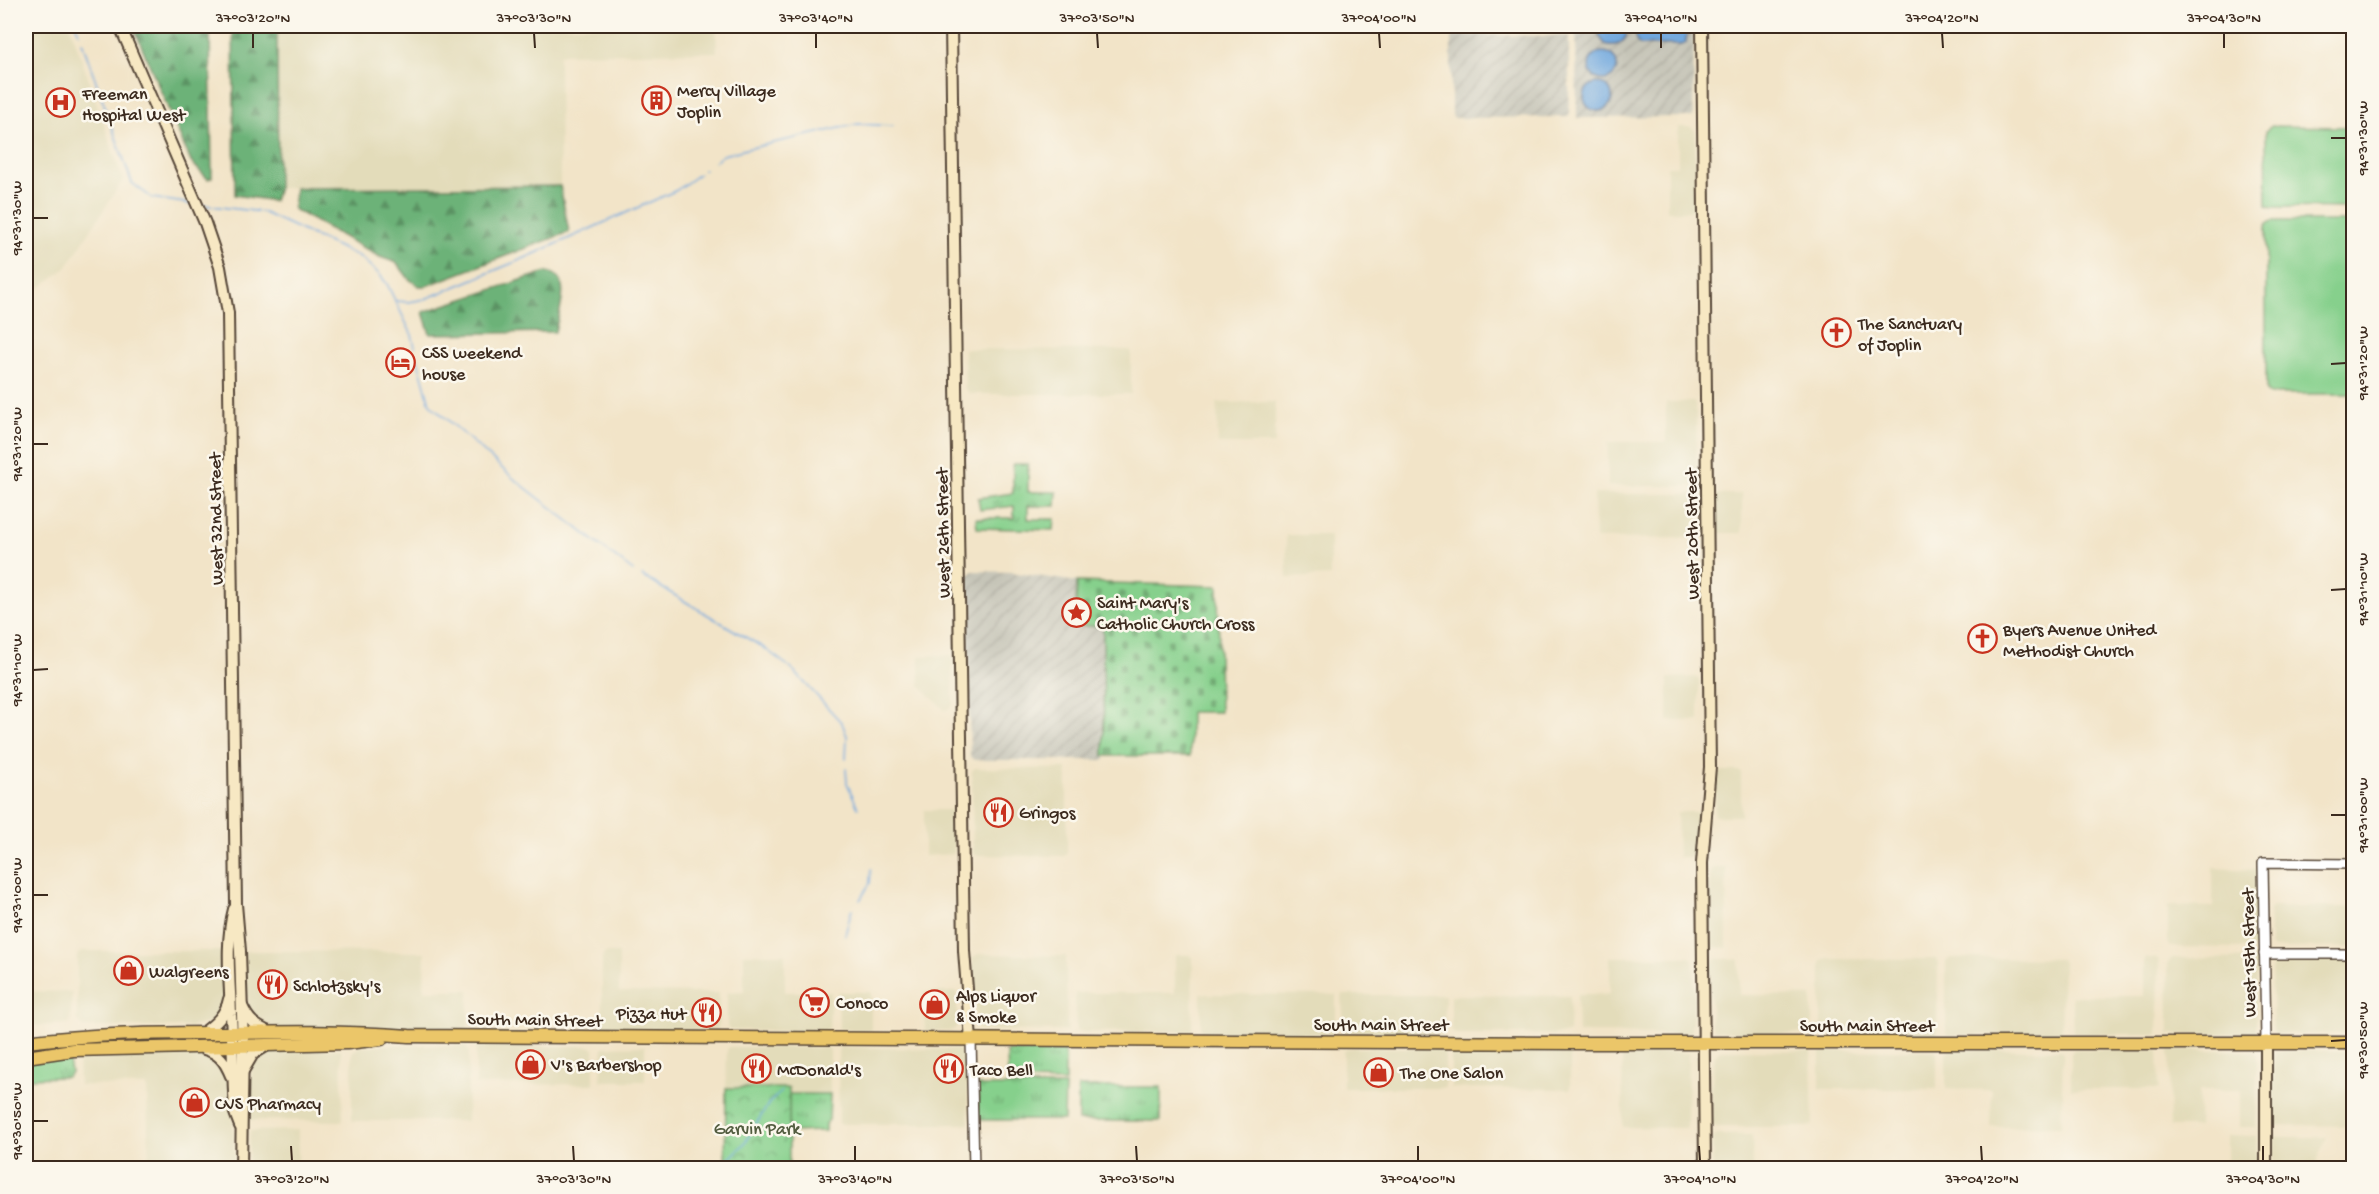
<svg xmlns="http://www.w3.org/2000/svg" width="2379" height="1194" font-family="'Gochi Hand',sans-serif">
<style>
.built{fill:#e3dcba}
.industrial{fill:url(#industrial-furrows)}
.grass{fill:url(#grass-tufts);stroke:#607d55;stroke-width:1.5}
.forest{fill:url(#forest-firs);stroke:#546e4b;stroke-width:1.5}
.cemetery{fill:url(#cemetery-stones);stroke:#607d55;stroke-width:1.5}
.park{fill:url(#park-crowns);stroke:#607d55;stroke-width:1.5}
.pitch{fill:#86d08c;stroke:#607d55;stroke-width:1.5}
.water{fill:#6fa7de;stroke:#55687e;stroke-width:1.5}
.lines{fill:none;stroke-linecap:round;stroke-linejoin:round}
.stream{stroke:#6fa7de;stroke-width:1.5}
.tertiary-casing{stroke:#564638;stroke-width:12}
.secondary-casing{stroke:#564638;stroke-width:14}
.primary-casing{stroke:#564638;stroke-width:15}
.tertiary{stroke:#fff;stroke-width:9}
.secondary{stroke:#f7e8c3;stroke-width:10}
.primary{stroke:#ebc669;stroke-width:12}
.ticks{fill:none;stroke:#3b2a1e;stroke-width:2}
.labels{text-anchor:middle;stroke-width:5;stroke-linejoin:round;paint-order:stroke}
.poi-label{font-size:18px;fill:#3b2a1e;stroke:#fbf7ec;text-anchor:start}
.street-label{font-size:18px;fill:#3b2a1e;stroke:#fbf7ec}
.park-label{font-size:18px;fill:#525c3f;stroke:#fbf7ec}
.neatline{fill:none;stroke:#3b2a1e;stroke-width:2}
.ticks-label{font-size:15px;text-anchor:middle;fill:#3b2a1e}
</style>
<defs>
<pattern id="industrial-furrows" width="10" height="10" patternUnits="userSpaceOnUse" patternTransform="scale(1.5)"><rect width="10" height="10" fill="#c6c5b8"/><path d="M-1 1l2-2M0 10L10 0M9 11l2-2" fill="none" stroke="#aba99e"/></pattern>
<pattern id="grass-tufts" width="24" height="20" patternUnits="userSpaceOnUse" patternTransform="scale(1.5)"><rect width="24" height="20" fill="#86d08c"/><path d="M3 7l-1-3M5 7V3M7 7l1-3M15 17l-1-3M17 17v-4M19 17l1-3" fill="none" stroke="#6fa972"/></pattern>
<pattern id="forest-firs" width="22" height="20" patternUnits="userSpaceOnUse" patternTransform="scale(1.5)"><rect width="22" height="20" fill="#6cb278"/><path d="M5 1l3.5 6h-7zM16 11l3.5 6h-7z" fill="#5a9162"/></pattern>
<pattern id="cemetery-stones" width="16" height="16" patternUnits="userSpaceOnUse" patternTransform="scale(1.5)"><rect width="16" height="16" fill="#86d08c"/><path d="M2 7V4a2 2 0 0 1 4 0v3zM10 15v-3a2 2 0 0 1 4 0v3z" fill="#6fa972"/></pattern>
<pattern id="park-crowns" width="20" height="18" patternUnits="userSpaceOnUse" patternTransform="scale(1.5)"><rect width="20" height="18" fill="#86d08c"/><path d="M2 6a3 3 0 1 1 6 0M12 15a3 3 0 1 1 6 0" fill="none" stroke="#6fa972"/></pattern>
</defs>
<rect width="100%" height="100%" fill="#fbf7ec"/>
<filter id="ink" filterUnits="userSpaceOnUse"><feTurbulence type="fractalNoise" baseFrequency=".0167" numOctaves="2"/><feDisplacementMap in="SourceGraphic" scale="12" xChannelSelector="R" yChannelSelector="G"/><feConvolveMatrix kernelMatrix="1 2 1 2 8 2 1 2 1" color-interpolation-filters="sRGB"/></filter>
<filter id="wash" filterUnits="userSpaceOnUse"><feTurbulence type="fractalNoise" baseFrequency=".008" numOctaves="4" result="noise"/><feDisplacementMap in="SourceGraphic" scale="24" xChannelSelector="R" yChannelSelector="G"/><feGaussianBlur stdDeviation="1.35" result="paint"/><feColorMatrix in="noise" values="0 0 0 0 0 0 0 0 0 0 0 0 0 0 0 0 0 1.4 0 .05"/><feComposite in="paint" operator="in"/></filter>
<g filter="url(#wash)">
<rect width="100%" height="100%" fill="#f2e4c8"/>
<g class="built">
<path d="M26,26H70L123,180L66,268L39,288L26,279Z"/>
<path d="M277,26H716L717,52L559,54L560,186L278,188Z"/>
<path d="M1678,127H1691L1695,131V205L1694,208L1689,211H1667V166H1678Z"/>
<path d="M964,349L1131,350V394H970L965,389Z"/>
<path d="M1275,402V444H1218L1217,403Z"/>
<path d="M1666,402H1693L1696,404L1697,483L1693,486H1608V442H1666Z"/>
<path d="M1594,494H1696L1698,497V538L1595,539Z"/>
<path d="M1720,494H1742V533H1715L1714,497Z"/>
<path d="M1286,535H1330V576L1287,578Z"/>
<path d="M952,655L953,704L951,707L945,710L920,686L919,656Z"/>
<path d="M1695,677L1699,680V721H1668V678Z"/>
<path d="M975,768L1067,769V854L1064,856L975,855L973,852L972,771Z"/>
<path d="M1722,771H1741V816H1714L1717,774Z"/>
<path d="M924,810H954V854L924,856Z"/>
<path d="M1677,812H1698L1694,854L1690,857H1678Z"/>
<path d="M1714,868H1726L1727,948L1714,947L1711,944L1710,872Z"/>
<path d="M2213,868L2256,870V946L2253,948L2170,947L2168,945V906L2213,907Z"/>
<path d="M2270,907H2353V947L2272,948L2270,944Z"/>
<path d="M81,951H221L224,956V1007L211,1022L192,1027H83L77,1020V956Z"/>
<path d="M247,951L425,952L424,990H469L468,1027L464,1030L271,1028L259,1024L248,1007L244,953Z"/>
<path d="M619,953V992L719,993L718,1028L714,1030L604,1029L602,1026V957L605,953Z"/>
<path d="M744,954H785V992H831L829,1029L825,1031L729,1030L727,1025V992L744,991Z"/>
<path d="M978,954L1066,956L1067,1031L979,1030L976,1025L972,959Z"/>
<path d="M1175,955H1190L1193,958L1192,1031L1085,1032L1076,1030L1075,993H1175Z"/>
<path d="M1610,957H1689L1693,959L1695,986L1691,1032L1685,1034L1578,1033L1577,994H1610Z"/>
<path d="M1950,958L2061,959L2063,963L2061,1035H1948L1946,1031V962Z"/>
<path d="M2144,958H2156L2159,961L2158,1034H2073L2072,996H2144Z"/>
<path d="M2172,958L2255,959L2257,964L2256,1033L2169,1034L2168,962Z"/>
<path d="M1715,959H1739V995L1812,996V1033L1750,1034L1714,1030L1711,1022V963Z"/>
<path d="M1825,959H1936L1938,963L1937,1034L1932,1036L1823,1034L1821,1030V962Z"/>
<path d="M2274,959H2353V1033L2275,1034L2273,1029L2271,962Z"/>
<path d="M26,991L72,992L70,1024L26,1026Z"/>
<path d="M838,992H871V1031L839,1029Z"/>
<path d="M924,992H957V1025L955,1029L950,1031H925Z"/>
<path d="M1201,994L1336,995V1029L1334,1033L1329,1034L1205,1033L1201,1029Z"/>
<path d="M1342,995H1445L1444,1030L1440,1034L1344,1032Z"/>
<path d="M1451,995L1570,996L1569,1032L1564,1034H1455L1451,1030Z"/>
<path d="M385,1045L466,1046L469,1052L467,1121H352V1052L359,1047Z"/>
<path d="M478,1046H589L594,1049V1084L476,1085V1050Z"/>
<path d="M645,1046V1081H601L603,1047Z"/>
<path d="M729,1047L828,1048L830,1051V1094H789V1089L726,1088L727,1050Z"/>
<path d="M840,1047L966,1050L969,1124H839L838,1051Z"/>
<path d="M1350,1048H1442L1445,1055V1088H1343V1053L1345,1049Z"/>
<path d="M1455,1048L1568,1049L1570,1052V1089L1451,1088V1053Z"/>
<path d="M341,1049L343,1119L341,1121L249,1120L252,1060L268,1051Z"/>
<path d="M1949,1049L2061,1050L2063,1054L2061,1126L1991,1127L1992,1090L1946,1089V1053Z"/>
<path d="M2074,1049L2158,1050L2159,1089H2071V1053Z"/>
<path d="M2171,1049L2254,1051L2257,1055L2256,1127H2240V1090H2199L2198,1127H2170L2169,1052Z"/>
<path d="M199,1050L213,1054L226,1070L232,1097L235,1168H149L147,1086L79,1085L78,1055Z"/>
<path d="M1622,1050L1688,1053L1687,1128L1623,1127Z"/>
<path d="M1721,1050L1811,1051L1813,1125L1807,1127H1715L1712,1122V1083L1715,1054Z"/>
<path d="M1935,1050L1937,1053V1089H1820V1054L1823,1051Z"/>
<path d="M2276,1051H2353V1126L2274,1125L2273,1054Z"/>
<path d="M298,1130V1168H248L250,1131Z"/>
<path d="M1717,1135H1752L1753,1168H1713L1712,1139Z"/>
<path d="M2227,1136L2256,1137L2257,1168H2227Z"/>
<path d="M2275,1137H2327L2315,1168H2273Z"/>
</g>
<g class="industrial">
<path d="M1576,26H1694L1693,117L1577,118Z"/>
<path d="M1454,35L1569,36V117L1453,118L1451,115V38Z"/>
<path d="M973,571L1010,572L1077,582L1075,626L1103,625L1105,760H975L970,757L967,576Z"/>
</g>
<g class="grass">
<path d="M1013,464H1028V492H1057L1056,506H1028V519H1055L1054,530L977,528L976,518H1014V506L980,510L978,498L1013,493Z"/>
<path d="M1007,1051H1065V1082L1021,1081V1077L1013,1075L1012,1081H1008Z"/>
<path d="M68,1056L71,1072L67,1077L26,1078V1059Z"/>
<path d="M978,1086H1065L1064,1120H978Z"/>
<rect x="1078" y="1087" width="83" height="34"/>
<path d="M789,1094H830L829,1120L825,1124V1131L789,1132Z"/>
</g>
<g class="forest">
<path d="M133,26H210L212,177L208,179L191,162Z"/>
<path d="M233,26H277L278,188L274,201L235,195Z"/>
<path d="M560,186L569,232L426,286H419L409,279L397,263L380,257L293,209L295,188Z"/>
<path d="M546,272C575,275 558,314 555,332L430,334L423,312Z"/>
</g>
<path class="cemetery" d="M1077,582L1218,586L1220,712H1190V756H1104L1103,626H1075Z"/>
<path class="park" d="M726,1088H789V1168H725Z"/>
<g class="pitch">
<path d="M2270,126L2353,127V208L2272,207L2267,205L2266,131Z"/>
<path d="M2273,221H2353V394H2270L2266,391V227L2268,223Z"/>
</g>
<g class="water">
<path d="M1600,26H1626V37C1621,45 1614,47 1605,44L1599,36Z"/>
<path d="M1636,26H1687L1686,43L1682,45H1640L1636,41Z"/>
<circle cx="1603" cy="66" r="14"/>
<circle cx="1598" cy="97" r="14"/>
</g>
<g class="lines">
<g class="stream">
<path d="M76,26L79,33"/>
<path d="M82,42L132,183L152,198L191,204"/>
<path d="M715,161L723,155L742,150L858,124L893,126"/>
<path d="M703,170H704"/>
<path d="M203,205L262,212L360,257L379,274L387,284L412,335L415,347"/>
<path d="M395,301L409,302L425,299L525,258L677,190L699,174"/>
<path d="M417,357L430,404L513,478L633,571"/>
<path d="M642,576L764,648L791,668L842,723L847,736L846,759"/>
<path d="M846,769L847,783L858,808"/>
<path d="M860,900L870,883L871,869"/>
<path d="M845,935L852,909"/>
<path d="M727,1161L744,1144L769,1103L782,1091"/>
</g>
</g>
</g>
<g filter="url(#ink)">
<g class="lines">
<defs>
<g id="tertiary">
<path d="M2264,954H2354"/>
<path d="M971,1040L974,1168"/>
<path d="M2266,1041L2263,863L2354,864"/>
</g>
<g id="secondary">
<path d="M120,26L205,223L220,267L228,313L236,904L240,951L243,1045L241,1168"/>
<path d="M951,26L964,951L971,1040"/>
<path d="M1702,26L1710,767L1702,863L1705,1168"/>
<path d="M234,909C225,943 230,980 231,1015C233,1048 233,1080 235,1113L240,1126"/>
<path d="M242,1006C248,1020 255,1026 269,1032"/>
<path d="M203,1033C215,1024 226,1015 229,999"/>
<path d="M204,1049C219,1053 225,1061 231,1076"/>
<path d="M243,1071L253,1054L266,1046"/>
<path d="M2266,1168V1041"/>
</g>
<g id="primary">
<path d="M26,1042C91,1034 156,1033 222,1033C284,1032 346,1031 409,1036L1573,1043H2354"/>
<path d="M26,1057L73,1050L347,1043L381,1039"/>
</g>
</defs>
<use href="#tertiary" class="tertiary-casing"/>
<use href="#secondary" class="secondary-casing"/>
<use href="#primary" class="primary-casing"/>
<use href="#tertiary" class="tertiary"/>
<use href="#secondary" class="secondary"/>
<use href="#primary" class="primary"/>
</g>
</g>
<path class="ticks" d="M253,33V48M534,33L535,48M816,33V48M1097,33L1098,48M1379,33L1380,48M1661,33V48M1942,33L1943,48M2224,33V48M2331,138H2346M33,218H48M2331,364L2346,363M33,444H48M2331,590L2346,589M33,670L48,669M2331,815H2346M33,895H48M2331,1041L2346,1040M33,1121H48M291,1146L292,1161M573,1146L574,1161M855,1146V1161M1136,1146L1137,1161M1418,1146V1161M1699,1146L1700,1161M1981,1146L1982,1161M2263,1146V1161"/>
<defs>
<symbol id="building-ring" viewBox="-11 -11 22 22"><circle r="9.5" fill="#fbf7ec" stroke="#c8321e" stroke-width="1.5"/><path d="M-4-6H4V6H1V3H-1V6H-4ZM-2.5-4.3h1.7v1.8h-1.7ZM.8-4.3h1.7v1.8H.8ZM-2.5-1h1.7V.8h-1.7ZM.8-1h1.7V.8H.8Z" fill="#c8321e"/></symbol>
<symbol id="hospital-ring" viewBox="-11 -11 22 22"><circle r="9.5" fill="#fbf7ec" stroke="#c8321e" stroke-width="1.5"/><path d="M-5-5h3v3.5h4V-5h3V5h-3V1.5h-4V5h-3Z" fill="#c8321e"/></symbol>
<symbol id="church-ring" viewBox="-11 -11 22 22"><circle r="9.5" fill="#fbf7ec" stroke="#c8321e" stroke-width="1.5"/><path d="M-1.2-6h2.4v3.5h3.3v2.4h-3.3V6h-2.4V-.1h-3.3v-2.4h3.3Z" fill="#c8321e"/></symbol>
<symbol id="hotel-ring" viewBox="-11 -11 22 22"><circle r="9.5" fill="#fbf7ec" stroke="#c8321e" stroke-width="1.5"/><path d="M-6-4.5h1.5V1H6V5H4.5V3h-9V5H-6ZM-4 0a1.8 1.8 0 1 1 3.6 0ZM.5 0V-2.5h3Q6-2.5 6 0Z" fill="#c8321e"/></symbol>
<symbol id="sight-ring" viewBox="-11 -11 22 22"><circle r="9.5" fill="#fbf7ec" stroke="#c8321e" stroke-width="1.5"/><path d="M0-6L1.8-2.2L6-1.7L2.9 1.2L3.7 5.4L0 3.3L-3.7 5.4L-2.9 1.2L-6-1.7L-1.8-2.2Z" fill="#c8321e"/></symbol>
<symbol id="restaurant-ring" viewBox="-11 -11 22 22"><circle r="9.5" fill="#fbf7ec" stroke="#c8321e" stroke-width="1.5"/><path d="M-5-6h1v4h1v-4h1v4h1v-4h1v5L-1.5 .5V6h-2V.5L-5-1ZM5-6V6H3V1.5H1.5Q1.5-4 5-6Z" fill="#c8321e"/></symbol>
<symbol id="shop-ring" viewBox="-11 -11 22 22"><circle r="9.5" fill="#fbf7ec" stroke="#c8321e" stroke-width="1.5"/><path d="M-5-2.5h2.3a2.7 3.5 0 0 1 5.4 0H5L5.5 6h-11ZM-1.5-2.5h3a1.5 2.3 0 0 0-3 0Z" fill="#c8321e"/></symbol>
<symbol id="supermarket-ring" viewBox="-11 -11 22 22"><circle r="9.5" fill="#fbf7ec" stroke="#c8321e" stroke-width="1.5"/><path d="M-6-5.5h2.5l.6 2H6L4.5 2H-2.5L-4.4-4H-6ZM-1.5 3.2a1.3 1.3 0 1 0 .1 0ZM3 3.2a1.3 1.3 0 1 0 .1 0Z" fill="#c8321e"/></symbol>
</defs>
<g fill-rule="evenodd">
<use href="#building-ring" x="640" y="84" width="33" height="33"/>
<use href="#hospital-ring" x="44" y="86" width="33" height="33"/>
<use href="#church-ring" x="1820" y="316" width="33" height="33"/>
<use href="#hotel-ring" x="384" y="346" width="33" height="33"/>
<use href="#sight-ring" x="1060" y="596" width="33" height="33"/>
<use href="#church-ring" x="1966" y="622" width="33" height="33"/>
<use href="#restaurant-ring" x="982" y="796" width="33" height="33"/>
<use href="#shop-ring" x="112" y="954" width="33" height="33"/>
<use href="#restaurant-ring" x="256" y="968" width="33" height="33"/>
<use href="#supermarket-ring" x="798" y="986" width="33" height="33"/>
<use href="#shop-ring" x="918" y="988" width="33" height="33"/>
<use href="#restaurant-ring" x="690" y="996" width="33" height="33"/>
<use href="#shop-ring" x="514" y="1048" width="33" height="33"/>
<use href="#restaurant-ring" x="740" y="1052" width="33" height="33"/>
<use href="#restaurant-ring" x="932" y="1052" width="33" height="33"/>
<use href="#shop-ring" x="1362" y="1056" width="33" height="33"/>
<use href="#shop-ring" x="178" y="1086" width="33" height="33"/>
</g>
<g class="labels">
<g class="poi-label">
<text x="677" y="96">Mercy Village<tspan x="677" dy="21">Joplin</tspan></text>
<text x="82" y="99">Freeman<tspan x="82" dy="21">Hospital West</tspan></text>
<text x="1858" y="329">The Sanctuary<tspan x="1858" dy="21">of Joplin</tspan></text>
<text x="422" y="358">CSS weekend<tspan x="422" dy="21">house</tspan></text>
<text x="1097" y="608">Saint Mary's<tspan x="1097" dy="21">Catholic Church Cross</tspan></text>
<text x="2003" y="635">Byers Avenue United<tspan x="2003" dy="21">Methodist Church</tspan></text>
<text x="1019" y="818">Gringos</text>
<text x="149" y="977">Walgreens</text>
<text x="293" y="991">Schlotzsky's</text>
<text x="956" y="1001">Alps Liquor<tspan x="956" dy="21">&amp; Smoke</tspan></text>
<text x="836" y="1008">Conoco</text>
<text x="686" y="1019" text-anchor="end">Pizza Hut</text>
<text x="551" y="1070">V's Barbershop</text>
<text x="777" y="1075">McDonald's</text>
<text x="970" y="1075">Taco Bell</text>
<text x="1400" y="1078">The One Salon</text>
<text x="215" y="1109">CVS Pharmacy</text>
</g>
<g class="street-label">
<text transform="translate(215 519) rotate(-91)" y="6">West 32nd Street</text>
<text transform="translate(942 533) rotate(-91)" y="6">West 26th Street</text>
<text transform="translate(1691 534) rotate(-91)" y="6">West 20th Street</text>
<text transform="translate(2248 953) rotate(-91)" y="6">West 15th Street</text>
<text transform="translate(535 1019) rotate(1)" y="6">South Main Street</text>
<text x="1381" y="1030">South Main Street</text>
<text x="1867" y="1031">South Main Street</text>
</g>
<g class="park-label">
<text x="757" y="1134">Garvin Park</text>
</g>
</g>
<rect width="2379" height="1194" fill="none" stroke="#fbf7ec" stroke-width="66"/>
<rect x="33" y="33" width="2313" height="1128" class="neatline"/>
<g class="ticks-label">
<text x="253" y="22">37°03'20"N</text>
<text x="534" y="22">37°03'30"N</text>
<text x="816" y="22">37°03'40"N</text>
<text x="1097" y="22">37°03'50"N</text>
<text x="1379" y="22">37°04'00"N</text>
<text x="1661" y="22">37°04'10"N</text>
<text x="1942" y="22">37°04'20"N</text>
<text x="2224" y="22">37°04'30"N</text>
<text transform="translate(2362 138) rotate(-90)" y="5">94°31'30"W</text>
<text transform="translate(16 218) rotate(-90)" y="5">94°31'30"W</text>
<text transform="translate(2362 363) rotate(-90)" y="5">94°31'20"W</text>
<text transform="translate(16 444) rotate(-90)" y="5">94°31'20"W</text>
<text transform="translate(2362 589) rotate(-90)" y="5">94°31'10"W</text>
<text transform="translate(16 670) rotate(-90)" y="5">94°31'10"W</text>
<text transform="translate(2362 815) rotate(-90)" y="5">94°31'00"W</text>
<text transform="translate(16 895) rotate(-90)" y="5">94°31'00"W</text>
<text transform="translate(2362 1040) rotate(-90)" y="5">94°30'50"W</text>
<text transform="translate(16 1121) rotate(-90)" y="5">94°30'50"W</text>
<text x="292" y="1183">37°03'20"N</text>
<text x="574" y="1183">37°03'30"N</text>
<text x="855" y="1183">37°03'40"N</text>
<text x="1137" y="1183">37°03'50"N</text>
<text x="1418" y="1183">37°04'00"N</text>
<text x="1700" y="1183">37°04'10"N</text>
<text x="1982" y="1183">37°04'20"N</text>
<text x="2263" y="1183">37°04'30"N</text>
</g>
</svg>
